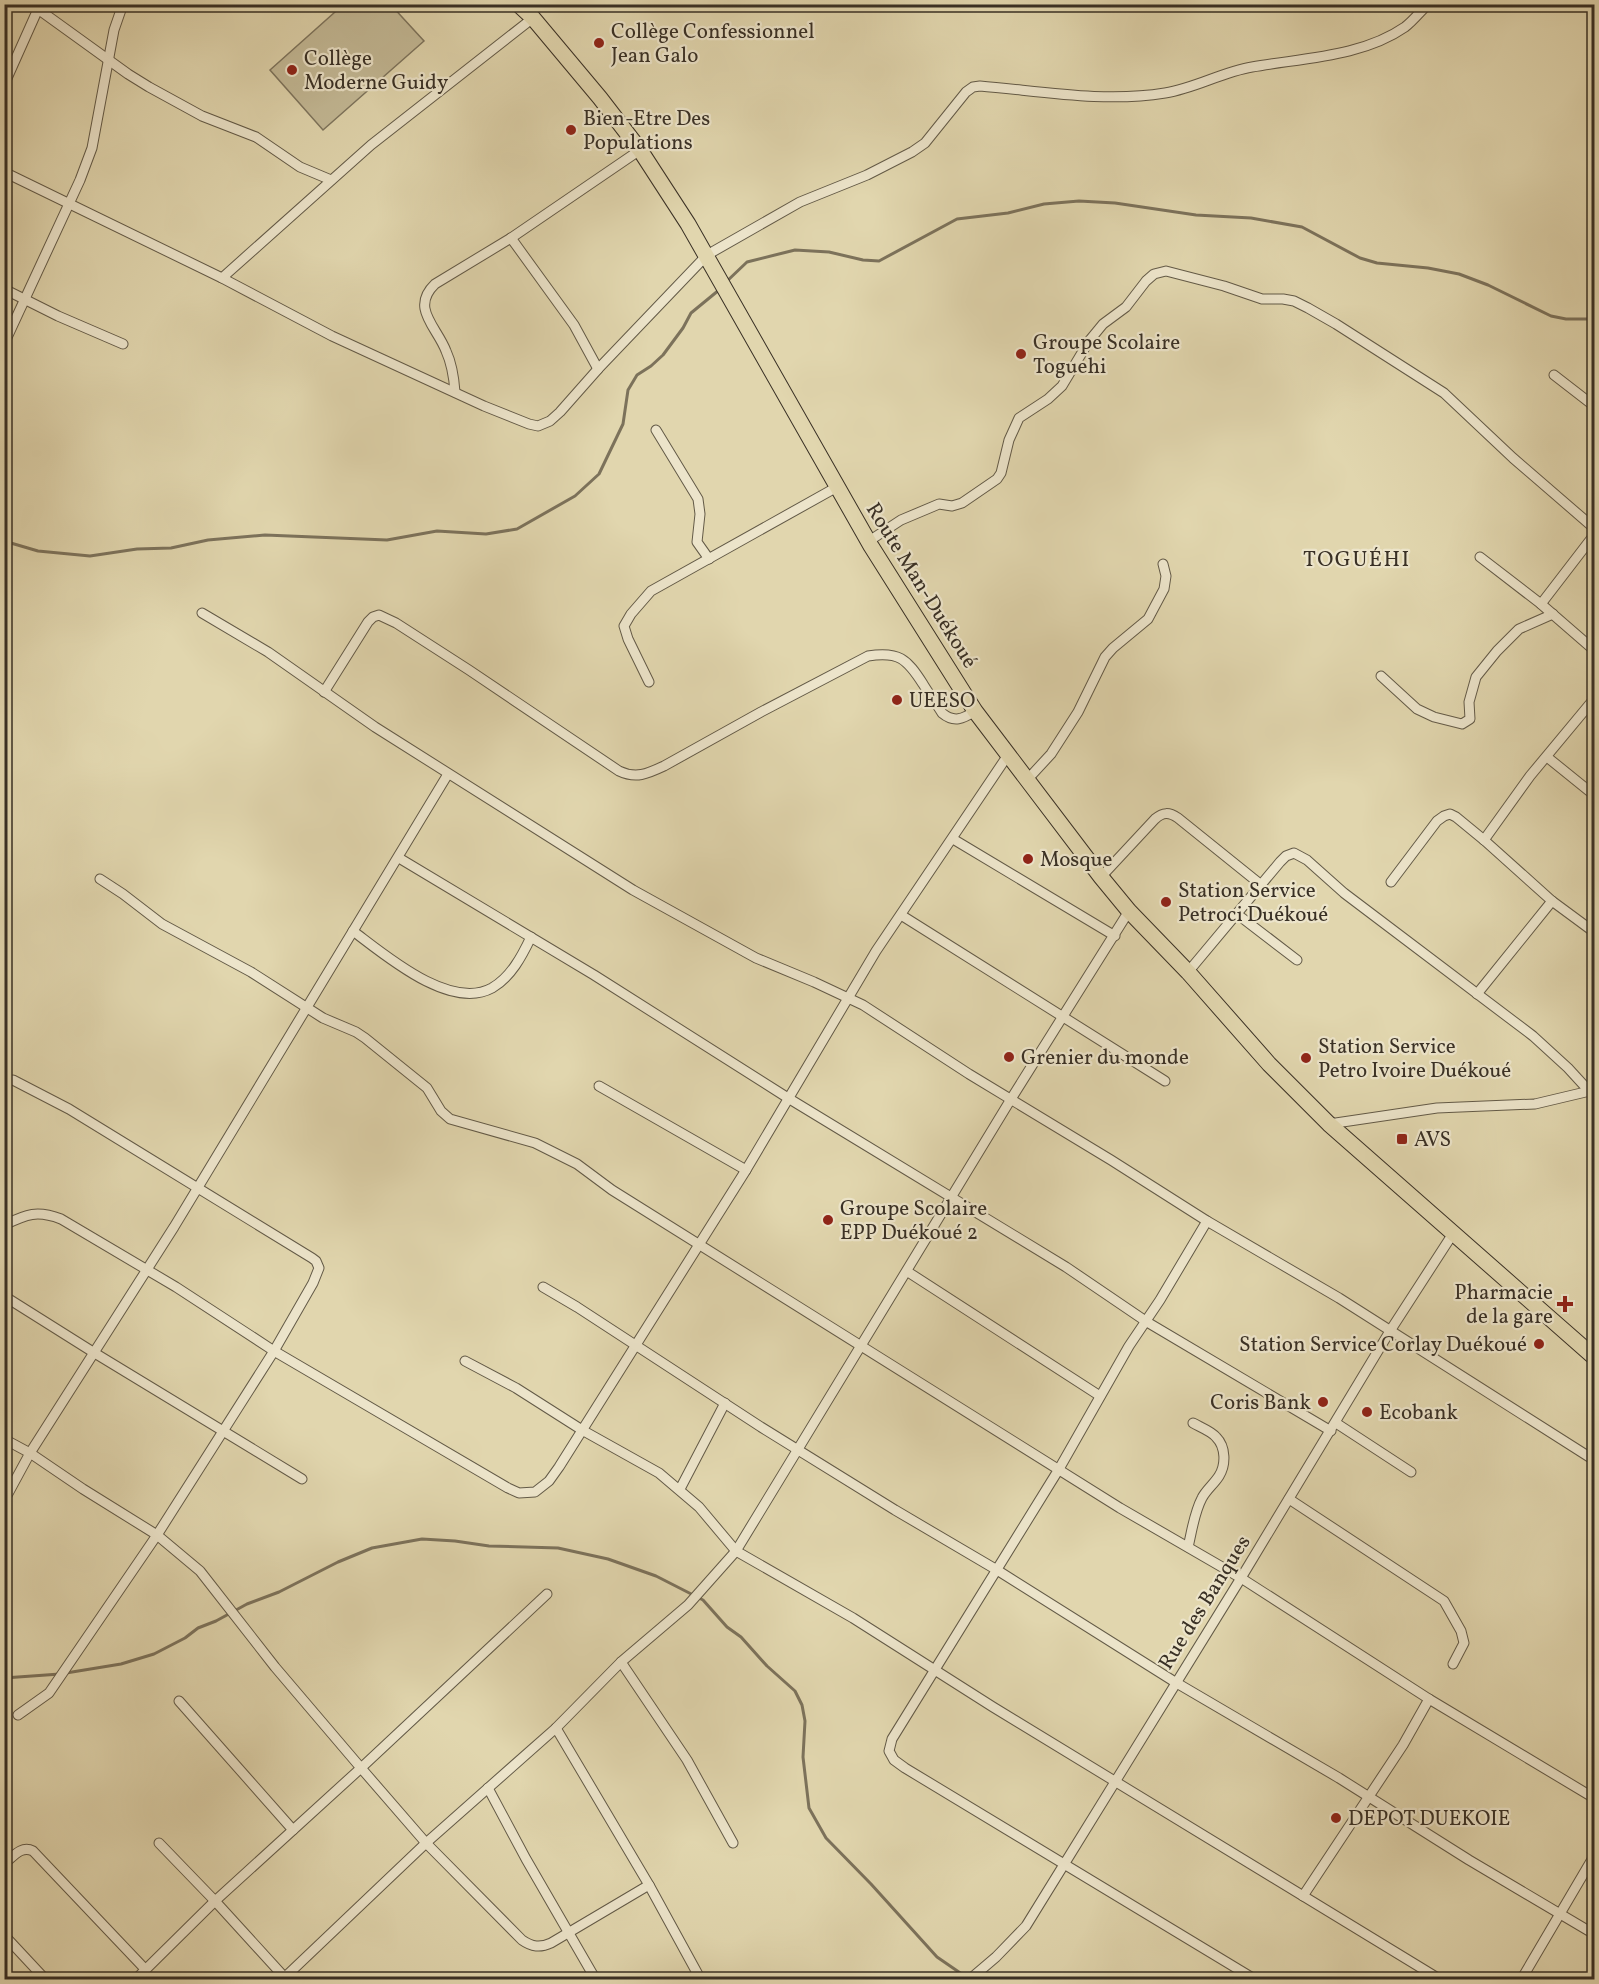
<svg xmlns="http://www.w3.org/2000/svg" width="1599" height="1984" font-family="Vollkorn,serif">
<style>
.green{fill:#c4ba97;stroke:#7e755e;stroke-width:1.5}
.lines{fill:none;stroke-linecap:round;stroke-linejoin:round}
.stream{stroke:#7c725b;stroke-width:3}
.street-casing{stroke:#635a47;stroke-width:11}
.primary-casing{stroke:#393025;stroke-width:17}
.street{stroke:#ece4ca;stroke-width:9}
.primary{stroke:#e1d6ae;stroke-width:15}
.poi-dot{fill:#8f2418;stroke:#ece4ca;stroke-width:2}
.labels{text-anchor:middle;stroke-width:4.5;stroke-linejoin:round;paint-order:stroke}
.poi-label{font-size:21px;fill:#393025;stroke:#ece4ca;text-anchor:start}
.street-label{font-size:21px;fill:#393025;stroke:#ece4ca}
.neighbourhood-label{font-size:22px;letter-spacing:1.5px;fill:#393025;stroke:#ece4ca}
</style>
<rect width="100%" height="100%" fill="#e1d6ae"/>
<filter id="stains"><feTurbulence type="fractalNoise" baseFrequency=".00333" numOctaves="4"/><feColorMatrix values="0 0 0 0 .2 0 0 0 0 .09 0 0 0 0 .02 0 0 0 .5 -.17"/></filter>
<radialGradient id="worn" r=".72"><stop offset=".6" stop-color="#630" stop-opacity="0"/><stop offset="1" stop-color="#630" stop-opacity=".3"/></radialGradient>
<path class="green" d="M344,4L391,5L424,41L323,130L270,70Z"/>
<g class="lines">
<g class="stream">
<path d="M725,283L747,262L795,250L829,252L863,260L879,261L957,219L1008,213L1044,204L1079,201L1115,203L1196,215L1251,218L1302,227L1360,258L1377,263L1428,268L1459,274L1488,285L1551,316L1566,319H1594"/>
<path d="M4,541L38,551L90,556L137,549L171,548L208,540L265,535L387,540L437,531L486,534L517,529L575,496L599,474L623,424L628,390L637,375L651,366L663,355L683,328L691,313L719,290"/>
<path d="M66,1673L121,1664L154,1654L185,1638L198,1628L216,1621L247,1604L279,1592L338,1562L372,1548L422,1539L455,1541L489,1546L558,1548L608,1559L656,1576L703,1600L727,1627L741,1637L767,1666L795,1691L802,1705L805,1721L803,1757L809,1808L826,1838L871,1884L937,1957L969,1979"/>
<path d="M4,1678L60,1674"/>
</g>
<defs>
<g id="street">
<path d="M31,4L128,74L149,87L202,116L256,137L300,167L331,180"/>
<path d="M4,85L38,9"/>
<path d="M4,172L222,278L332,336L484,406L529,424L538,426L550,421L560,412L598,369L707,255L800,202L867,175L912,152L925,143L966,92L973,87L980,86C1040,91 1104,103 1165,93C1196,88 1222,72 1252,67C1302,58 1362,57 1405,27C1413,21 1420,12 1428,4"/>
<path d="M511,238L574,325L598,369"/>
<path d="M222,278L371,145L533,18"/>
<path d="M4,289L58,316L123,344"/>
<path d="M4,344L80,180L92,148L114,30L123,4"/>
<path d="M1554,375L1594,406"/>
<path d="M455,392C454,378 452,364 446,351C437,327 410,308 435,284L511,238L640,150"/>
<path d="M656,430L698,499L700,514L697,542L709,559"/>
<path d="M869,541L901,520L939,504L952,506L962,503L997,479L1001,473L1009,440L1019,418L1048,399L1062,386L1089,341L1103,324L1126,307L1146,281L1154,274L1166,271L1224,286L1262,299H1283L1294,301L1308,308L1336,324L1444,393L1513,458L1594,528"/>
<path d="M1480,557L1541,604L1594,650"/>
<path d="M1541,604L1594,535"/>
<path d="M202,613L268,652L375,727L633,890L756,958L814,982L863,1005L969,1074L1111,1160L1207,1221L1339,1298L1594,1460"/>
<path d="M1381,676L1417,709L1434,717L1462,724L1470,719L1469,702L1476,677L1497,651L1519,629L1553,614"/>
<path d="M649,682L628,639L624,626L631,614L651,591L837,487"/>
<path d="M324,692L368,622L373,617L379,615L396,623L469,670L619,771C636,779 647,774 664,766L761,712L868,656C899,651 907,659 923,684C929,694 936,703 942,713C954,723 963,719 975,711"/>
<path d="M1547,757L1594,795"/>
<path d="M1027,780L1051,754L1078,712L1105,657L1113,648L1148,619L1164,589L1166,576L1163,564"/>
<path d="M953,839L1115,936"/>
<path d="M1484,840L1530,776L1594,699"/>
<path d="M399,858L594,975L788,1098L1066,1267L1147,1322L1331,1431"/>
<path d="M1101,877L1155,819C1163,812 1169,812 1178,818L1260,884"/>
<path d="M100,879L123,894L162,924L251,972L323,1018L356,1032L365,1038L427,1088L441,1111L450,1119L535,1143L577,1164L612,1190L1120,1508L1241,1578L1429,1699L1594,1798"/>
<path d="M1391,882L1437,821L1444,816L1450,814L1456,817L1484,840L1552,901L1594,932"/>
<path d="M1237,914L1297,960"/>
<path d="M901,915L1165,1081"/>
<path d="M353,931C385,955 450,1011 492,988C511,977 522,956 531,937"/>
<path d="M1188,972L1280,862L1286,856L1294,853L1307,860L1344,893L1533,1036L1568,1068L1590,1092"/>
<path d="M1477,994L1552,901"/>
<path d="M13,1080L69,1109L312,1258L316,1261L319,1268L313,1283L274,1351L157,1535L49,1693L18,1715"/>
<path d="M599,1086L746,1170"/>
<path d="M1329,1124L1437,1108L1535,1104L1594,1090"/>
<path d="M1207,1221L1160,1300L1129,1346L1059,1469L892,1739L889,1751L894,1760L905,1768L1256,1980"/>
<path d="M4,1225C27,1214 37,1210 61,1219L176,1287L274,1351L508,1488L519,1493L535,1492L549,1481L559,1467L746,1170L876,951L1008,755"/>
<path d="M908,1272L1100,1396"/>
<path d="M543,1287L577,1307L761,1427L895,1510L997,1570L1175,1682L1339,1778L1469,1860L1594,1934"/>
<path d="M4,1296L93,1352L302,1479"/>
<path d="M465,1361L516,1388L582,1430L659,1473L699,1507L736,1551L853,1618L993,1707L1441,1980"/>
<path d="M1336,1423L1411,1472"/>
<path d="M4,1439L30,1453L83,1489L157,1535L200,1571L275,1667L361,1768L426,1843L522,1940C532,1947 540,1948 551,1943L649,1885"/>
<path d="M680,1489L725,1403"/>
<path d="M1289,1499L1444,1601L1461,1631L1464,1643L1453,1664"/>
<path d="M4,1501L30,1453L174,1227L448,774"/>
<path d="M1188,1547C1192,1531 1194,1513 1202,1498C1206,1490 1214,1484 1219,1476C1226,1465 1226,1447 1216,1437C1211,1431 1200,1427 1193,1423"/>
<path d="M621,1662L687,1760L733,1843"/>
<path d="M179,1701L293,1830"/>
<path d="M556,1728L649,1885L701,1980"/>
<path d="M488,1788L526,1859L596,1980"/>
<path d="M159,1843L215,1901L287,1980"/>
<path d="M4,1864C13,1857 21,1845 33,1851L145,1969"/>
<path d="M1303,1896L1403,1745L1429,1699"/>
<path d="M4,1935L46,1980"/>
<path d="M135,1980L215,1901L361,1768L547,1594"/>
<path d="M282,1980L426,1843L556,1728L621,1662L688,1605L736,1551L1011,1099L1129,911"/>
<path d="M969,1980L996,1957L1026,1926L1241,1578L1390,1331L1454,1232"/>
<path d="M1521,1980L1594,1856"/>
</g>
<path id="primary" d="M518,4L533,18L600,98L640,150L688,224L871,546L975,711L1101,877L1129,911L1188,972L1269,1064L1329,1124L1594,1357"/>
</defs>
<use href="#street" class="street-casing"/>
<use href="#primary" class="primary-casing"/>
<use href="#street" class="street"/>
<use href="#primary" class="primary"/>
</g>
<g class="poi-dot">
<circle cx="599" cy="43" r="6"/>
<circle cx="292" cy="70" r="6"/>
<circle cx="571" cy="130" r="6"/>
<circle cx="1021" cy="354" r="6"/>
<circle cx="897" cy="700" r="6"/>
<circle cx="1028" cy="859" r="6"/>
<circle cx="1166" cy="902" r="6"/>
<circle cx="1009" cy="1057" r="6"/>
<circle cx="1306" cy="1058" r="6"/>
<rect x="1396" y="1133" width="12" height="12" rx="3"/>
<circle cx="828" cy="1220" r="6"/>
<path d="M1562 1295h6v6h6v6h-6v6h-6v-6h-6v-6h6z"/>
<circle cx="1539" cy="1344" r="6"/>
<circle cx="1323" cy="1402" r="6"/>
<circle cx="1367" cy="1412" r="6"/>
<circle cx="1336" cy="1818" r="6"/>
</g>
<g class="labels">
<g class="poi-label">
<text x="611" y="38">Collège Confessionnel<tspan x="611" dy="24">Jean Galo</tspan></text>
<text x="304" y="65">Collège<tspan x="304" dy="24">Moderne Guidy</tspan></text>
<text x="583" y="125">Bien-Etre Des<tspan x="583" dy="24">Populations</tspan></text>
<text x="1033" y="349">Groupe Scolaire<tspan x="1033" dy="24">Toguehi</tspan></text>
<text x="909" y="707">UEESO</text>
<text x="1040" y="866">Mosque</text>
<text x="1178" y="897">Station Service<tspan x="1178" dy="24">Petroci Duékoué</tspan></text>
<text x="1318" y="1053">Station Service<tspan x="1318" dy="24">Petro Ivoire Duékoué</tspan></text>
<text x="1021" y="1064">Grenier du monde</text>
<text x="1414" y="1146">AVS</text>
<text x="840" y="1215">Groupe Scolaire<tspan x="840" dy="24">EPP Duékoué 2</tspan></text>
<text x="1553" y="1299" text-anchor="end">Pharmacie<tspan x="1553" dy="24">de la gare</tspan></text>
<text x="1527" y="1351" text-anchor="end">Station Service Corlay Duékoué</text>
<text x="1311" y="1409" text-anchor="end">Coris Bank</text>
<text x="1379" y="1419">Ecobank</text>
<text x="1348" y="1825">DEPOT DUEKOIE</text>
</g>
<g class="street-label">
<text transform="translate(922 585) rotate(58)" y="7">Route Man-Duékoué</text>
<text transform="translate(1204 1602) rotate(-58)" y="7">Rue des Banques</text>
</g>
<g class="neighbourhood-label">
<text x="1357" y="566">TOGUÉHI</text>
</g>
</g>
<rect width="1599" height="1984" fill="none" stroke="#e1d6ae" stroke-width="24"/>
<rect x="6" y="6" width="1587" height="1972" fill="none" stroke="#393025" stroke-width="3"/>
<rect x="12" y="12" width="1575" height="1960" fill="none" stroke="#393025" stroke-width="1.5"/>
<rect width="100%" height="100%" filter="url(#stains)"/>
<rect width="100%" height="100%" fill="url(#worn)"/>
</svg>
